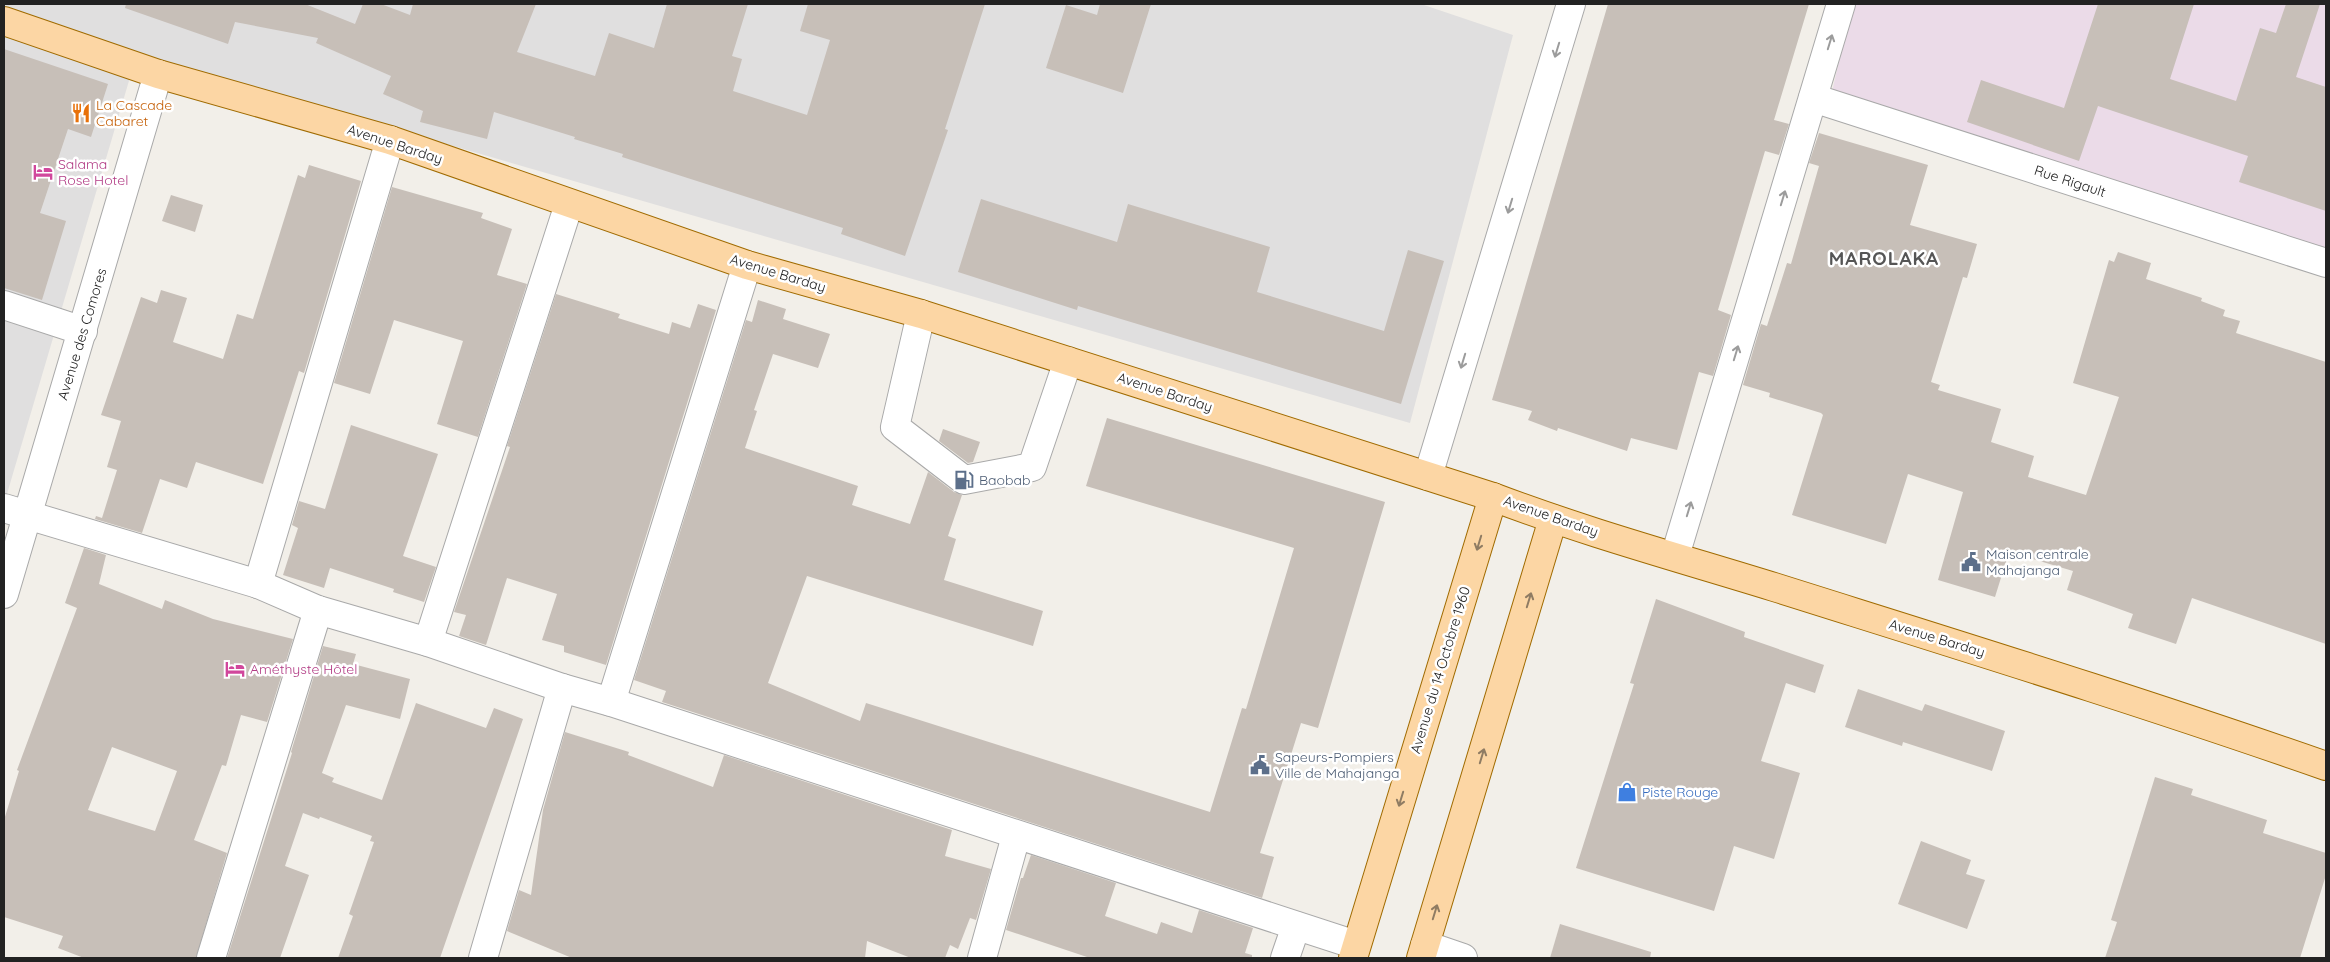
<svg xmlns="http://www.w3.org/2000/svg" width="2330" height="962" font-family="Quicksand,sans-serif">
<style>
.residential{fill:#e0dfdf}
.industrial{fill:#ebdbe8}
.building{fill:#c7bfb8;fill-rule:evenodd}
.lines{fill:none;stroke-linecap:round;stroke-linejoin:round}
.minor-casing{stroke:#a9a9a9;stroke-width:30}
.major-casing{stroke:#a06b00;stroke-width:30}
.minor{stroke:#fff;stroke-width:28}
.major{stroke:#fcd6a4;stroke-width:28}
.oneway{stroke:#9c9c9c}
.oneway2{stroke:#8f7c63}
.labels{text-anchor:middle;stroke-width:5;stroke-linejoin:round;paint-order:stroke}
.food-label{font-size:14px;fill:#c56008;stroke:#fff;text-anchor:start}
.street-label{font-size:14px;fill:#222;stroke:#fff}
.hotel-label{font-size:14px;fill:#b23c85;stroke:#fff;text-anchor:start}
.service-label{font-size:14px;fill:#4e5e75;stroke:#fff;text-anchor:start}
.shop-label{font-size:14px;fill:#366cbe;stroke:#fff;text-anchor:start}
.district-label{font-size:19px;font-weight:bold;letter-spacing:1px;fill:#555;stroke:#fff}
</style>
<rect width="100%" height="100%" fill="#f2efe9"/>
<path class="residential" d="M4,4H1421L1513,35L1410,423L49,29L136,57L4,504Z"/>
<path class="industrial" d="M1852,4H2326V248L1832,92Z"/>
<g class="building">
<path d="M126,4H305L355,24L363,4H381L410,15L413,4H536L517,52L595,76L609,33L654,48L667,4H748L732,56L742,59L733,91L807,115L830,40L800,31L808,4H985L945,129L948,130L905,256L841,234L843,228L622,157L623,154L574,139L575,137L494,112L487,139L420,122L423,111L383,94L391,76L316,43L318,38L235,22L228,44L125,8Z"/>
<path d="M1100,4H1151L1123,93L1046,68L1066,5L1097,15Z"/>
<path d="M1608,4H1809L1774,120L1789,124L1779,155L1765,151L1718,310L1731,315L1713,376L1699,372L1677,450L1631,438L1627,451L1558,428L1557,431L1528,420L1532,411L1492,400Z"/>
<path d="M2098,4H2194L2170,79L2236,101L2260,28L2276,33L2286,4H2320L2296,77L2326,87V211L2239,182L2248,156L2098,106L2079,161L1967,122L1981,80L2064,108Z"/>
<path d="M4,49L108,84L91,137L68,129L40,213L66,221L42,300L4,288Z"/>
<path d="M1819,133L1928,165L1910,225L1977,244L1967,278L1963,277L1931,382L1940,385L1938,390L2001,409L1991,442L2034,456L2028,477L2086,495L2119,397L2073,383L2109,260L2114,262L2118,252L2151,263L2146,279L2202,298L2201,301L2225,310L2223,316L2240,321L2236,333L2326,362V644L2192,598L2176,644L2128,628L2133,614L2067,590L2073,571L2009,552L1995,597L1938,580L1963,492L1908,474L1886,544L1792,515L1823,415L1821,413L1769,397L1770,393L1743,385L1761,324L1767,326L1787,263L1791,264L1819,166L1809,163Z"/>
<path d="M309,165L361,181L304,373L299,371L263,484L196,462L187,488L160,479L142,533L95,519L96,516L102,518L117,470L107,467L121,421L101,415L141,297L157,303L161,290L187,298L173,342L223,359L237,314L253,319L298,175L305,178Z"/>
<path d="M392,187L483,213L481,218L512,229L497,275L527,284L478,437L437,424L463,341L394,320L370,394L334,383Z"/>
<path d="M171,195L203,205L195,232L162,221Z"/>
<path d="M981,199L1117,242L1128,204L1270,247L1257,292L1384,331L1408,250L1444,261L1401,404L1078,306L1077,310L958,272Z"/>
<path d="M556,294L620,314L618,318L669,334L672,322L690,328L698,304L716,310L606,665L564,652V646L542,640L557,594L507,578L486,645L459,636L466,615L454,612L510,447L507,446Z"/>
<path d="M758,300L786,309L783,319L830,334L818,368L773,354L754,410L757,411L745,448L858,486L852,505L910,524L928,472L954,492L962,495L948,536L956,539L944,580L1043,611L1033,646L807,576L768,683L860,721L866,703L1210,812L1242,708L1246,709L1294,548L1086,486L1107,418L1385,502L1318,728L1301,723L1260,853L1274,857L1262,898L662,702L666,691L634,680L746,320L752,322Z"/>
<path d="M351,425L438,454L403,556L436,567L424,602L393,592L394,589L330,568L324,588L283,575L298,528L292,525L299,501L325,509Z"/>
<path d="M943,429L980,442L973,462L968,463L939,441Z"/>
<path d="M84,548L106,555L99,584L162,609L165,600L213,619L293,639L267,722L241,715L226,766L222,765L194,840L227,853L196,958H84L58,948L63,936L4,917V820L19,771L17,770L77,608L65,603ZM112,747L177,771L155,831L88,810Z"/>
<path d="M1656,599L1745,632L1744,637L1824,665L1815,693L1786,683L1761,761L1800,773L1774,859L1734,846L1714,911L1576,868L1634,684L1630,683Z"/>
<path d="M323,646L356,654L353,664L410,679L400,719L346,705L322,773L334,778L332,782L382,800L416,703L486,728L494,708L523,719L440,958H338L353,916L349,914L374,842L370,841L372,836L320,817L319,819L303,813L285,866L309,875L280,958H227L292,753L291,752Z"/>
<path d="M1858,689L1922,711L1925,704L2005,731L1992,771L1903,742L1902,746L1845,727Z"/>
<path d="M565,732L629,752L628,755L713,787L724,755L952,830L945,856L991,869L976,920L970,918L958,949L950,945L945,958H911L867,941L865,958H572L507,931L519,890L531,895L543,810Z"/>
<path d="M2155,777L2193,789L2191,795L2267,820L2263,833L2326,853V875L2300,958H2105L2117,922L2111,920Z"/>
<path d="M1921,841L1971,860L1966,874L1985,880L1967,929L1898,904Z"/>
<path d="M1031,855L1116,883L1105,916L1157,934L1161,922L1192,933L1199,910L1253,928L1245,953L1252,955V958H1090L1006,930L1021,878H1023Z"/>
<path d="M1560,924L1651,952L1650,958H1550Z"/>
</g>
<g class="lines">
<defs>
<g id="minor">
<path d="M1813,98L2326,263"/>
<path d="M4,305L83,331"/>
<path d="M921,314L895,427L964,480L1032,467L1068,361"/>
<path d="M1428,476L1571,4"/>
<path d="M4,508L258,584L318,610L428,642L562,688L611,702L1356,945"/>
<path d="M1675,556L1841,4"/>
<path d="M258,584L390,140"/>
<path d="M4,594L158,74"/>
<path d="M428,642L569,204"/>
<path d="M611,702L747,265"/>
<path d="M1425,945L1463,958"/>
<path d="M211,958L318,610"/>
<path d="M483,958L562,688"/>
<path d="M982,958L1016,836"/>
<path d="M1285,958L1296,926"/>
</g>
<g id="major">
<path d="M4,21L158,74L390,140L747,265L921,314L1493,497C1585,532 1680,558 1774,587C1958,645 2143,702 2326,766"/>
<path d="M1353,958L1493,497"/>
<path d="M1421,958L1553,519"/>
</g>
</defs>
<use href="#minor" class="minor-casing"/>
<use href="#major" class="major-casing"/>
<use href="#minor" class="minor"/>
<use href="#major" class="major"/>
</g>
<defs><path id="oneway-shaft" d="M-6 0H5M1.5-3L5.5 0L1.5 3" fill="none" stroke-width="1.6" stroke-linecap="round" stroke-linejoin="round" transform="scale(1.25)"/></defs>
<g class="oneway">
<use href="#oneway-shaft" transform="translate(1830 42) rotate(-73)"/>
<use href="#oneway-shaft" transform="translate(1557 50) rotate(107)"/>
<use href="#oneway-shaft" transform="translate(1783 198) rotate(-73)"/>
<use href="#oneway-shaft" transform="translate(1510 206) rotate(107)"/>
<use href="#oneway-shaft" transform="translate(1736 353) rotate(-73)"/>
<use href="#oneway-shaft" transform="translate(1463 361) rotate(107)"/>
<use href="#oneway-shaft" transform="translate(1689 509) rotate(-73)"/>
</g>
<g class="oneway2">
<use href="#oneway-shaft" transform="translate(1479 543) rotate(107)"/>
<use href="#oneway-shaft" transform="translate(1529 600) rotate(-73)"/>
<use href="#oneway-shaft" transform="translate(1482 756) rotate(-73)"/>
<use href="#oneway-shaft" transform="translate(1401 799) rotate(107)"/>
<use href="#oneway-shaft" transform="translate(1435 912) rotate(-73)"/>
</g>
<defs>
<symbol id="restaurant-bare" viewBox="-9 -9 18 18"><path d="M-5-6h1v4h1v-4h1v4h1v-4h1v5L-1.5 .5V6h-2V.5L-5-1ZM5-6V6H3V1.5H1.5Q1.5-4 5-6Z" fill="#e8710a" stroke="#fff" stroke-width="2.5" paint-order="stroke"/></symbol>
<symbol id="hotel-bare" viewBox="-9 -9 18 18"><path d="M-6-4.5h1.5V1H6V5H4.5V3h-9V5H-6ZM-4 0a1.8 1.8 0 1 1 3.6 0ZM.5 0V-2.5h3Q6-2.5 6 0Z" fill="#d1479c" stroke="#fff" stroke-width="2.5" paint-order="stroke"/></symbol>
<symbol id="fuel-bare" viewBox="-9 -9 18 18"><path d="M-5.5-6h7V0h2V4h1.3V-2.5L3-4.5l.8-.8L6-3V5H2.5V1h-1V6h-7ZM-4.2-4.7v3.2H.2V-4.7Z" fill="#5c6f8a" stroke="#fff" stroke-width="2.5" paint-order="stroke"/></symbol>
<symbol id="civic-bare" viewBox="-9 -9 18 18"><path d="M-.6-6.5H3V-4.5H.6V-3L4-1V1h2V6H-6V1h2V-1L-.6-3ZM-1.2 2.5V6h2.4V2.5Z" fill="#5c6f8a" stroke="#fff" stroke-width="2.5" paint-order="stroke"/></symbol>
<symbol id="shop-bare" viewBox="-9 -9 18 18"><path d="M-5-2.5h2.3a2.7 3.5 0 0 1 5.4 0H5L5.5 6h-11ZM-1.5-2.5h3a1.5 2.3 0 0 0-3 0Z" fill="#3f7fe0" stroke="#fff" stroke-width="2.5" paint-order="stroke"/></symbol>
</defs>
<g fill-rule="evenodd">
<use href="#restaurant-bare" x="67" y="99" width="28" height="28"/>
<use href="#hotel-bare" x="29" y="158" width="28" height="28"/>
<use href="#fuel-bare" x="950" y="466" width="28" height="28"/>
<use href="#civic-bare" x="1957" y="548" width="28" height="28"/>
<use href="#hotel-bare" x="221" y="655" width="28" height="28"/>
<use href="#civic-bare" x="1246" y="751" width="28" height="28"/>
<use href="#shop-bare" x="1613" y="778" width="28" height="28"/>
</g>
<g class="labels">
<g class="food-label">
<text x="96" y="110">La Cascade<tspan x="96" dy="16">Cabaret</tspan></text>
</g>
<g class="street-label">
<text transform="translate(395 144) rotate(18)" y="5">Avenue Barday</text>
<text transform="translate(2070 181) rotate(18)" y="5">Rue Rigault</text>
<text transform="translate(778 273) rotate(17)" y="5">Avenue Barday</text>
<text transform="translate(82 334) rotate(-73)" y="5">Avenue des Comores</text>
<text transform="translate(1165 392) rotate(18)" y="5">Avenue Barday</text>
<text transform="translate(1551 516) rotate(19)" y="5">Avenue Barday</text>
<text transform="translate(1937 638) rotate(17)" y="5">Avenue Barday</text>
<text transform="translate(1440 670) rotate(-73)" y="5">Avenue du 14 Octobre 1960</text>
</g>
<g class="hotel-label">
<text x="58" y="169">Salama<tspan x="58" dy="16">Rose Hotel</tspan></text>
<text x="250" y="674">Améthyste Hôtel</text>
</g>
<g class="service-label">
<text x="979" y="485">Baobab</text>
<text x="1986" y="559">Maison centrale<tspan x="1986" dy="16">Mahajanga</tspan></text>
<text x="1275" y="762">Sapeurs-Pompiers<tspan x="1275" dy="16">Ville de Mahajanga</tspan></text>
</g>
<g class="shop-label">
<text x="1642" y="797">Piste Rouge</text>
</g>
<g class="district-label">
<text x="1884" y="265">MAROLAKA</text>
</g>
</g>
<rect width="2330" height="962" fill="none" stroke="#222222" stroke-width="10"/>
</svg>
